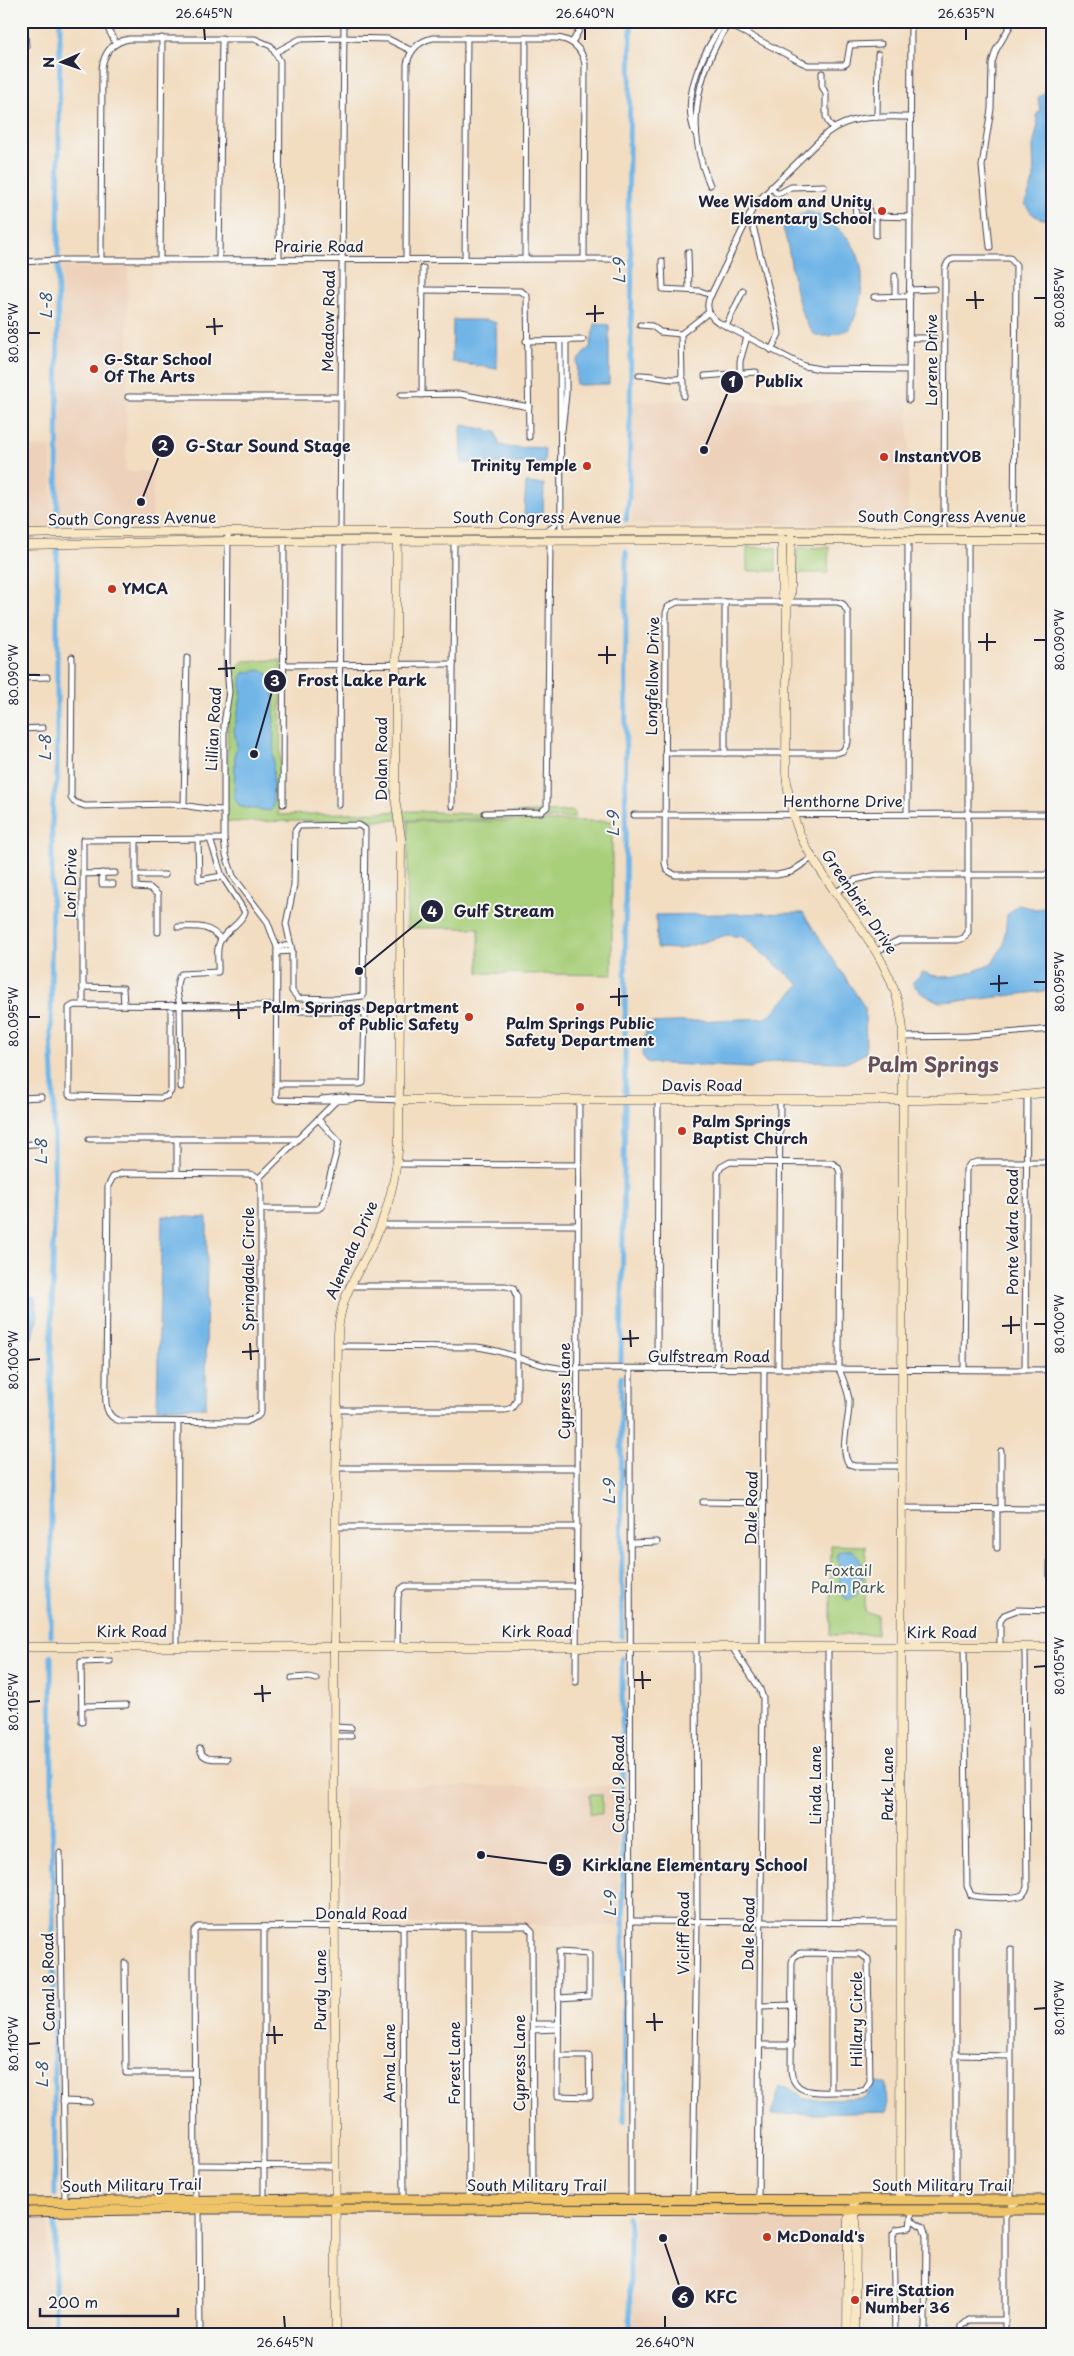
<svg xmlns="http://www.w3.org/2000/svg" width="1074" height="2356" font-family="'Playpen Sans',sans-serif">
<style>
.built{fill:#edd1ba}
.green{fill:#a8cf7a;stroke:#65785a}
.water{fill:#71b5e7;stroke:#4a6c91}
.lines{fill:none;stroke-linecap:round;stroke-linejoin:round}
.canal{stroke:#71b5e7;stroke-width:5}
.street-casing{stroke:#413e4f;stroke-width:7}
.secondary-casing{stroke:#413e4f;stroke-width:9}
.primary-casing{stroke:#413e4f;stroke-width:11}
.street{stroke:#fff;stroke-width:5}
.secondary{stroke:#f9e7c3;stroke-width:8}
.primary{stroke:#efc469;stroke-width:9}
.ticks{fill:none;stroke:#22223b;stroke-width:2}
.poi-dot{fill:#c8321e;stroke:#f6f6f2;stroke-width:2}
.labels{text-anchor:middle;stroke-width:4;stroke-linejoin:round;paint-order:stroke}
.poi-label{font-size:15px;font-weight:bold;fill:#22223b;stroke:#f6f6f2;text-anchor:start}
.street-label{font-size:15px;fill:#22223b;stroke:#f6f6f2}
.park-label{font-size:15px;fill:#4a564e;stroke:#f6f6f2}
.water-label{font-size:16px;font-style:italic;fill:#3e5577;stroke:#f6f6f2}
.district-label{font-size:20px;font-weight:bold;fill:#684f57;stroke:#f6f6f2}
.leader{fill:none;stroke:#22223b;stroke-width:2}
.callout-dot{fill:#22223b;stroke:#f6f6f2;stroke-width:2}
.mark-label{font-size:15px;text-anchor:middle;font-weight:bold;fill:#fff}
.callout-label{font-size:16px;text-anchor:middle;font-weight:bold;fill:#22223b;stroke:#f6f6f2;stroke-width:4;stroke-linejoin:round;paint-order:stroke}
.neatline{fill:none;stroke:#22223b;stroke-width:2}
.ticks-label{font-size:12px;text-anchor:middle;fill:#22223b}
</style>
<rect width="100%" height="100%" fill="#f6f6f2"/>
<filter id="ink" filterUnits="userSpaceOnUse"><feTurbulence type="fractalNoise" baseFrequency=".02" numOctaves="2"/><feDisplacementMap in="SourceGraphic" scale="10" xChannelSelector="R" yChannelSelector="G"/><feConvolveMatrix kernelMatrix="1 2 1 2 8 2 1 2 1" color-interpolation-filters="sRGB"/></filter>
<filter id="wash" filterUnits="userSpaceOnUse"><feTurbulence type="fractalNoise" baseFrequency=".0096" numOctaves="4" result="noise"/><feDisplacementMap in="SourceGraphic" scale="20" xChannelSelector="R" yChannelSelector="G"/><feGaussianBlur stdDeviation="1.12" result="paint"/><feColorMatrix in="noise" values="0 0 0 0 0 0 0 0 0 0 0 0 0 0 0 0 0 1.4 0 .05"/><feComposite in="paint" operator="in"/></filter>
<g filter="url(#wash)">
<rect width="100%" height="100%" fill="#f2ddc1"/>
<g class="built">
<path d="M62,267H128L126,471L153,472L152,526H59Z"/>
<path d="M903,400L909,408L908,524H632L633,401Z"/>
<path d="M21,447H51L52,527H24V503H21Z"/>
<path d="M344,1786H618V1926L344,1923Z"/>
<path d="M634,2217L838,2218L843,2223L842,2335H634Z"/>
<path d="M48,2219V2335H21V2220Z"/>
</g>
<g class="green">
<path d="M747,547L776,548V571H747Z"/>
<path d="M829,547L828,573H797V548Z"/>
<path d="M281,660L280,798L278,815L415,811L473,814L574,811V818L226,822L228,712L233,672L243,661Z"/>
<path d="M408,821H612V975L479,973V928H407Z"/>
<path d="M831,1545L866,1546L865,1613L877,1614V1634L831,1635Z"/>
<rect x="590" y="1795" width="12" height="19"/>
</g>
<g class="water">
<path d="M1049,89H1053V219C1039,221 1031,215 1025,204L1034,179L1033,146L1038,125L1036,116L1040,110L1038,98Z"/>
<path d="M807,212C819,213 825,218 834,225C870,252 867,292 850,329L830,336H816C792,311 794,260 783,228V223Z"/>
<path d="M453,320H487L496,323L497,369L452,362Z"/>
<path d="M595,324L609,325V384L579,385L576,384L577,361L590,347Z"/>
<path d="M463,425L496,432L499,444C513,452 531,444 545,449L544,463H462L461,427Z"/>
<path d="M526,483L544,484L543,516L524,515Z"/>
<path d="M260,670L272,676L274,691L273,808L270,811L241,807L234,799L235,752L237,747L234,730L241,697V677L244,673Z"/>
<path d="M1018,905L1036,909L1053,906V990L980,999L939,1002L921,993L912,983L923,972C947,983 970,973 992,964L1004,944L1007,915Z"/>
<path d="M803,913L865,1008L866,1053L848,1062L777,1061L751,1068L648,1063L642,1055L644,1037L650,1023L766,1018L800,985L743,937L727,935L679,949L657,948L656,915Z"/>
<path d="M162,1216L207,1218L206,1407L157,1408Z"/>
<path d="M21,1295L35,1298L38,1316L33,1338H21Z"/>
<path d="M845,1550H853C866,1564 864,1579 856,1595L848,1600L838,1592L841,1569L836,1558L838,1552Z"/>
<path d="M875,2083H886L887,2112L771,2115L780,2087L789,2088L805,2099L864,2098Z"/>
</g>
<g class="lines">
<g class="canal">
<path d="M58,256L60,21"/>
<path d="M626,520L629,499L632,263L628,224L631,21"/>
<path d="M57,527L58,264"/>
<path d="M625,1096L626,552"/>
<path d="M621,1363L625,1104"/>
<path d="M621,1377L622,1637"/>
<path d="M51,1636V1360L54,1215V1096L51,1036L52,826L53,801L57,782V549"/>
<path d="M51,1656L55,2195"/>
<path d="M622,1658L624,2121"/>
<path d="M55,2217V2335"/>
<path d="M627,2217L630,2227V2335"/>
</g>
</g>
</g>
<g filter="url(#ink)">
<g class="lines">
<defs>
<g id="street">
<path d="M104,21L116,44"/>
<path d="M724,22L801,62L808,65H844L847,63L850,45L881,44"/>
<path d="M572,43L584,21"/>
<path d="M21,47H26L24,21"/>
<path d="M276,52L300,39L344,38L388,39L412,51"/>
<path d="M822,73V86L826,94V116L828,122L833,128"/>
<path d="M877,117L878,54"/>
<path d="M695,133C680,95 704,52 724,21"/>
<path d="M710,185C684,128 697,72 730,21"/>
<path d="M771,187L776,193H780L791,187L824,186"/>
<path d="M869,216L868,201H855L856,216C874,216 892,216 910,217"/>
<path d="M876,216V235"/>
<path d="M746,222L753,226L778,326L779,334L771,350"/>
<path d="M990,247L982,166L991,109L992,63L996,50L1013,21"/>
<path d="M688,252L689,290"/>
<path d="M101,259L102,68C104,52 113,42 129,39H255L271,46L280,61L279,259"/>
<path d="M160,259L162,38"/>
<path d="M219,259L222,38"/>
<path d="M406,259L407,64C410,50 419,41 433,38H556C571,39 582,48 585,64L584,259"/>
<path d="M465,259L467,38"/>
<path d="M525,259L526,38"/>
<path d="M662,261L663,289L700,291L711,295"/>
<path d="M21,262L59,260L617,259"/>
<path d="M424,290L521,291L527,296L529,437"/>
<path d="M910,290L934,289"/>
<path d="M895,296V276"/>
<path d="M874,297L910,296"/>
<path d="M640,325L652,326L660,332L681,334L709,312"/>
<path d="M726,326L743,291"/>
<path d="M21,327V405"/>
<path d="M681,334L682,378L684,381V396"/>
<path d="M909,338H934"/>
<path d="M526,341L583,340"/>
<path d="M560,341L561,531"/>
<path d="M909,370L820,369L804,366L718,322C709,316 706,308 709,299L755,204L827,133C852,114 881,117 911,117"/>
<path d="M740,373V361L747,337"/>
<path d="M639,375C654,374 669,382 682,378"/>
<path d="M705,376L756,372"/>
<path d="M401,395L460,394L529,407"/>
<path d="M422,395L423,268"/>
<path d="M128,397H341"/>
<path d="M909,400L911,21"/>
<path d="M562,431L566,394V341"/>
<path d="M548,531L555,524L559,516"/>
<path d="M944,531L945,268L948,262L953,258H1010L1016,265L1014,531"/>
<path d="M228,532L227,667L229,692L224,724V839L226,855L233,876L267,921L277,947L276,1100C289,1100 345,1103 352,1099"/>
<path d="M340,532L344,21"/>
<path d="M72,657L71,798L74,802L85,806L171,804C189,805 205,810 223,810"/>
<path d="M284,665L453,664"/>
<path d="M21,678L47,677"/>
<path d="M21,729L43,728"/>
<path d="M665,753H837L843,751L848,742V613L843,604L837,602H677L668,607L666,613L665,863L667,870L675,875H777L791,872L812,858"/>
<path d="M725,753V602"/>
<path d="M283,804L284,543"/>
<path d="M184,805L187,658"/>
<path d="M339,805L340,542"/>
<path d="M452,806L454,542"/>
<path d="M485,813L541,812L547,807L550,542"/>
<path d="M907,814L908,542"/>
<path d="M634,815L1053,814"/>
<path d="M359,825L365,829L363,996L336,999L298,998L292,991V951L286,924L294,885L295,831L299,826Z"/>
<path d="M198,839L199,880L222,876"/>
<path d="M136,841V887L150,888L158,895V932"/>
<path d="M102,873V884H113"/>
<path d="M83,874L115,873"/>
<path d="M136,875H165"/>
<path d="M836,892L855,880L877,875H1053"/>
<path d="M178,927C198,927 207,924 221,939"/>
<path d="M277,947L291,945"/>
<path d="M877,951L899,940H957L964,938L968,932V541"/>
<path d="M277,952L292,951"/>
<path d="M83,987L123,988L124,1005"/>
<path d="M83,1005V840L224,839"/>
<path d="M171,1005V1091L167,1096L161,1098L72,1096L69,1095V1008L74,1005L276,1006L282,1011H362L365,1016L363,1083L359,1084H276"/>
<path d="M903,1037L968,1036L1053,1029"/>
<path d="M181,1087L180,1005C177,995 175,982 181,974L218,972C219,962 215,948 221,940C227,929 241,924 245,912L222,876L210,839"/>
<path d="M21,1098L41,1097"/>
<path d="M349,1098L400,1100"/>
<path d="M322,1099L341,1097"/>
<path d="M89,1139H297"/>
<path d="M177,1139V1173"/>
<path d="M21,1145L45,1143"/>
<path d="M397,1164L579,1165"/>
<path d="M123,1173L249,1174L256,1176L261,1183V1412L258,1416L246,1422L120,1421C102,1416 106,1397 106,1382L108,1186L113,1177Z"/>
<path d="M258,1179L338,1099L346,1097"/>
<path d="M262,1209H318L322,1206L339,1142L318,1119"/>
<path d="M381,1225H578"/>
<path d="M338,1346L477,1347C506,1350 530,1365 559,1368L1053,1370"/>
<path d="M630,1369L631,2200"/>
<path d="M657,1369L658,1100"/>
<path d="M717,1369L718,1173L721,1167L730,1162L832,1163L838,1167L840,1173L839,1369C843,1379 847,1388 849,1399C851,1417 838,1448 849,1464L855,1466H902"/>
<path d="M778,1369L780,1100"/>
<path d="M964,1369L966,1170L970,1164L977,1162H1053"/>
<path d="M1025,1370L1027,1095"/>
<path d="M338,1410H505L512,1408L517,1399V1297L513,1288L506,1286H349"/>
<path d="M338,1468H577"/>
<path d="M703,1502L764,1503"/>
<path d="M903,1508L1053,1509"/>
<path d="M1001,1509V1451"/>
<path d="M337,1527H577"/>
<path d="M631,1543L657,1542"/>
<path d="M997,1548V1509"/>
<path d="M1050,1575L1051,1509"/>
<path d="M177,1645L178,1422"/>
<path d="M397,1646L398,1597L400,1590L405,1586H577"/>
<path d="M732,1647L760,1689L763,1698L758,2201"/>
<path d="M763,1647L764,1369"/>
<path d="M828,1647L829,1923"/>
<path d="M964,1647L967,1886L971,1895C979,1898 1015,1899 1022,1895C1025,1893 1025,1891 1027,1888L1025,1647"/>
<path d="M1000,1647V1622L1004,1615L1017,1610L1053,1611"/>
<path d="M292,1678L309,1677L316,1679"/>
<path d="M576,1682L579,1100"/>
<path d="M82,1706L126,1705"/>
<path d="M82,1722L81,1662L110,1661"/>
<path d="M335,1727L351,1728"/>
<path d="M335,1736H351"/>
<path d="M200,1749C203,1762 216,1758 227,1759"/>
<path d="M60,1853L65,2201"/>
<path d="M631,1921L901,1923"/>
<path d="M468,1926L469,2199"/>
<path d="M403,1927L404,2199"/>
<path d="M800,1953L860,1954L868,1959L870,2082L865,2090C856,2093 846,2092 837,2092C818,2092 793,2096 791,2070L792,1962L794,1957Z"/>
<path d="M125,1963L126,2073H194"/>
<path d="M761,2006L792,2005"/>
<path d="M533,2024H558"/>
<path d="M533,2030L558,2029"/>
<path d="M761,2045H792"/>
<path d="M957,2055L1010,2056"/>
<path d="M558,2056H589L590,2097L558,2096V2092L559,1952L589,1954V1996L559,1998"/>
<path d="M831,2092V1953"/>
<path d="M63,2101L90,2102"/>
<path d="M195,2165L336,2166"/>
<path d="M956,2199V1930"/>
<path d="M195,2200L194,1939V1931L198,1927L527,1926L532,1931L533,2200"/>
<path d="M264,2200V1927"/>
<path d="M693,2201L697,1922L696,1646"/>
<path d="M1011,2201V1949"/>
<path d="M199,2209L200,2335"/>
<path d="M912,2220L923,2227L926,2236L925,2327L923,2335"/>
<path d="M895,2335L893,2234L897,2229L910,2227L912,2210"/>
<path d="M961,2335L962,2326L969,2320H1005"/>
<path d="M1005,2335V2217L1012,2205L1020,2201"/>
</g>
<g id="secondary">
<path d="M791,532L790,595L787,602L786,773C788,798 793,821 804,843C837,906 897,955 903,1030L900,2199"/>
<path d="M21,534L119,532L1053,531"/>
<path d="M782,539V595L787,602"/>
<path d="M21,545L228,541L1053,540"/>
<path d="M400,1100H921L994,1098L1053,1092"/>
<path d="M21,1647H1053"/>
<path d="M853,2200L856,2222L855,2335"/>
<path d="M336,2335L334,1646L338,1334C340,1294 359,1273 375,1239C389,1207 397,1174 399,1139L401,838L395,798L397,532"/>
<path d="M847,2335L848,2219L854,2210"/>
</g>
<g id="primary">
<path d="M21,2202L326,2199L1053,2200"/>
<path d="M21,2212L199,2209L1053,2210"/>
</g>
</defs>
<use href="#street" class="street-casing"/>
<use href="#secondary" class="secondary-casing"/>
<use href="#primary" class="primary-casing"/>
<use href="#street" class="street"/>
<use href="#secondary" class="secondary"/>
<use href="#primary" class="primary"/>
</g>
</g>
<path class="ticks" d="M204,28L205,40M585,28V40M966,28V40M975,291L976,309M1034,298H1046M966,300H984M595,305V322M586,314L604,313M214,318L215,335M206,327L223,326M28,333H40M987,633V651M1034,640H1046M978,642H996M607,646V664M598,655H616M226,660L227,677M218,669L235,668M28,675H40M999,975V992M1034,982H1046M990,984L1008,983M619,988V1006M610,997L628,996M238,1001L239,1019M230,1010H247M28,1017H40M1011,1316V1334M1034,1324H1046M1002,1326L1020,1325M630,1330L631,1347M622,1339L639,1338M250,1343L251,1360M242,1352L259,1351M28,1360L40,1359M1034,1667L1046,1666M642,1671L643,1689M634,1680H651M262,1685L263,1702M254,1694L271,1693M28,1702L40,1701M1034,2009L1046,2008M654,2013L655,2031M646,2022H663M274,2026L275,2044M266,2035H283M28,2044L40,2043M284,2316L285,2328M665,2316V2328"/>
<g class="poi-dot">
<circle cx="882" cy="211" r="5"/>
<circle cx="94" cy="369" r="5"/>
<circle cx="884" cy="457" r="5"/>
<circle cx="587" cy="466" r="5"/>
<circle cx="112" cy="589" r="5"/>
<circle cx="580" cy="1007" r="5"/>
<circle cx="469" cy="1017" r="5"/>
<circle cx="682" cy="1131" r="5"/>
<circle cx="767" cy="2237" r="5"/>
<circle cx="855" cy="2300" r="5"/>
</g>
<g class="labels">
<g class="poi-label">
<text x="872" y="207" text-anchor="end">Wee Wisdom and Unity<tspan x="872" dy="17">Elementary School</tspan></text>
<text x="104" y="365">G-Star School<tspan x="104" dy="17">Of The Arts</tspan></text>
<text x="894" y="462">InstantVOB</text>
<text x="577" y="471" text-anchor="end">Trinity Temple</text>
<text x="122" y="594">YMCA</text>
<text x="459" y="1013" text-anchor="end">Palm Springs Department<tspan x="459" dy="17">of Public Safety</tspan></text>
<text x="580" y="1029" text-anchor="middle">Palm Springs Public<tspan x="580" dy="17">Safety Department</tspan></text>
<text x="692" y="1127">Palm Springs<tspan x="692" dy="17">Baptist Church</tspan></text>
<text x="777" y="2242">McDonald's</text>
<text x="865" y="2296">Fire Station<tspan x="865" dy="17">Number 36</tspan></text>
</g>
<g class="street-label">
<text x="319" y="252">Prairie Road</text>
<text transform="translate(329 321) rotate(-89)" y="5">Meadow Road</text>
<text transform="translate(932 360) rotate(-90)" y="5">Lorene Drive</text>
<text x="942" y="522">South Congress Avenue</text>
<text x="537" y="523">South Congress Avenue</text>
<text transform="translate(132 519) rotate(-1)" y="5">South Congress Avenue</text>
<text transform="translate(653 676) rotate(-89)" y="5">Longfellow Drive</text>
<text transform="translate(214 729) rotate(-87)" y="5">Lillian Road</text>
<text transform="translate(382 759) rotate(-90)" y="5">Dolan Road</text>
<text x="843" y="807">Henthorne Drive</text>
<text transform="translate(71 883) rotate(-89)" y="5">Lori Drive</text>
<text transform="translate(859 902) rotate(56)" y="5">Greenbrier Drive</text>
<text x="702" y="1091">Davis Road</text>
<text transform="translate(1013 1232) rotate(-90)" y="5">Ponte Vedra Road</text>
<text transform="translate(352 1250) rotate(-66)" y="5">Alemeda Drive</text>
<text transform="translate(249 1269) rotate(-90)" y="5">Springdale Circle</text>
<text x="709" y="1362">Gulfstream Road</text>
<text transform="translate(565 1391) rotate(-90)" y="5">Cypress Lane</text>
<text transform="translate(752 1508) rotate(-89)" y="5">Dale Road</text>
<text x="132" y="1637">Kirk Road</text>
<text x="537" y="1637">Kirk Road</text>
<text x="942" y="1638">Kirk Road</text>
<text transform="translate(619 1784) rotate(-90)" y="5">Canal 9 Road</text>
<text transform="translate(888 1784) rotate(-90)" y="5">Park Lane</text>
<text transform="translate(816 1785) rotate(-90)" y="5">Linda Lane</text>
<text x="361" y="1919">Donald Road</text>
<text transform="translate(684 1933) rotate(-90)" y="5">Vicliff Road</text>
<text transform="translate(749 1934) rotate(-89)" y="5">Dale Road</text>
<text transform="translate(49 1982) rotate(-91)" y="5">Canal 8 Road</text>
<text transform="translate(321 1990) rotate(-90)" y="5">Purdy Lane</text>
<text transform="translate(857 2019) rotate(-90)" y="5">Hillary Circle</text>
<text transform="translate(390 2063) rotate(-90)" y="5">Anna Lane</text>
<text transform="translate(455 2063) rotate(-90)" y="5">Forest Lane</text>
<text transform="translate(520 2063) rotate(-90)" y="5">Cypress Lane</text>
<text transform="translate(132 2186) rotate(-1)" y="5">South Military Trail</text>
<text x="537" y="2191">South Military Trail</text>
<text x="942" y="2191">South Military Trail</text>
</g>
<g class="park-label">
<text x="848" y="1576">Foxtail<tspan x="848" dy="17">Palm Park</tspan></text>
</g>
<g class="water-label">
<text transform="translate(619 271) rotate(-91)" y="6">L-9</text>
<text transform="translate(46 306) rotate(-90)" y="6">L-8</text>
<text transform="translate(45 748) rotate(-90)" y="6">L-8</text>
<text transform="translate(613 824) rotate(-90)" y="6">L-9</text>
<text transform="translate(41 1152) rotate(-90)" y="6">L-8</text>
<text transform="translate(609 1492) rotate(-90)" y="6">L-9</text>
<text transform="translate(610 1904) rotate(-90)" y="6">L-9</text>
<text transform="translate(42 2075) rotate(-90)" y="6">L-8</text>
</g>
<g class="district-label">
<text x="933" y="1072">Palm Springs</text>
</g>
</g>
<path class="leader" d="M704 450L732 382M141 502L163 446M254 754L275 681M359 971L432 911M481 1855L560 1865M663 2238L683 2297"/>
<g class="callout-dot">
<circle cx="704" cy="450" r="5"/>
<circle cx="141" cy="502" r="5"/>
<circle cx="254" cy="754" r="5"/>
<circle cx="359" cy="971" r="5"/>
<circle cx="481" cy="1855" r="5"/>
<circle cx="663" cy="2238" r="5"/>
<circle cx="732" cy="382" r="12"/>
<circle cx="163" cy="446" r="12"/>
<circle cx="275" cy="681" r="12"/>
<circle cx="432" cy="911" r="12"/>
<circle cx="560" cy="1865" r="12"/>
<circle cx="683" cy="2297" r="12"/>
</g>
<g class="mark-label">
<text x="732" y="387">1</text>
<text x="163" y="451">2</text>
<text x="275" y="686">3</text>
<text x="432" y="917">4</text>
<text x="560" y="1871">5</text>
<text x="683" y="2303">6</text>
</g>
<g class="callout-label">
<text x="779" y="387">Publix</text>
<text x="268" y="452">G-Star Sound Stage</text>
<text x="362" y="686">Frost Lake Park</text>
<text x="504" y="917">Gulf Stream</text>
<text x="695" y="1871">Kirklane Elementary School</text>
<text x="721" y="2303">KFC</text>
</g>
<rect width="1074" height="2356" fill="none" stroke="#f6f6f2" stroke-width="55"/>
<g transform="translate(62 62) rotate(268)" stroke="#f6f6f2" stroke-width="4" paint-order="stroke">
<path d="M0-4L9 19L0 12L-9 19Z" fill="#22223b"/>
<text y="-8" font-size="14" font-weight="bold" text-anchor="middle" fill="#22223b">N</text>
</g>
<path d="M40 2308v8h138v-8" fill="none" stroke="#22223b" stroke-width="2.5"/>
<text x="48" y="2308" font-size="15" fill="#22223b" stroke="#f6f6f2" stroke-width="4" paint-order="stroke">200 m</text>
<rect x="28" y="28" width="1018" height="2300" class="neatline"/>
<g class="ticks-label">
<text x="204" y="18">26.645°N</text>
<text x="585" y="18">26.640°N</text>
<text x="966" y="18">26.635°N</text>
<text transform="translate(1060 298) rotate(-90)" y="4">80.085°W</text>
<text transform="translate(14 333) rotate(-90)" y="4">80.085°W</text>
<text transform="translate(1060 640) rotate(-90)" y="4">80.090°W</text>
<text transform="translate(14 675) rotate(-90)" y="4">80.090°W</text>
<text transform="translate(1060 982) rotate(-90)" y="4">80.095°W</text>
<text transform="translate(14 1017) rotate(-90)" y="4">80.095°W</text>
<text transform="translate(1060 1324) rotate(-90)" y="4">80.100°W</text>
<text transform="translate(14 1360) rotate(-90)" y="4">80.100°W</text>
<text transform="translate(1060 1666) rotate(-90)" y="4">80.105°W</text>
<text transform="translate(14 1702) rotate(-90)" y="4">80.105°W</text>
<text transform="translate(1060 2008) rotate(-90)" y="4">80.110°W</text>
<text transform="translate(14 2044) rotate(-90)" y="4">80.110°W</text>
<text x="285" y="2347">26.645°N</text>
<text x="665" y="2347">26.640°N</text>
</g>
</svg>
